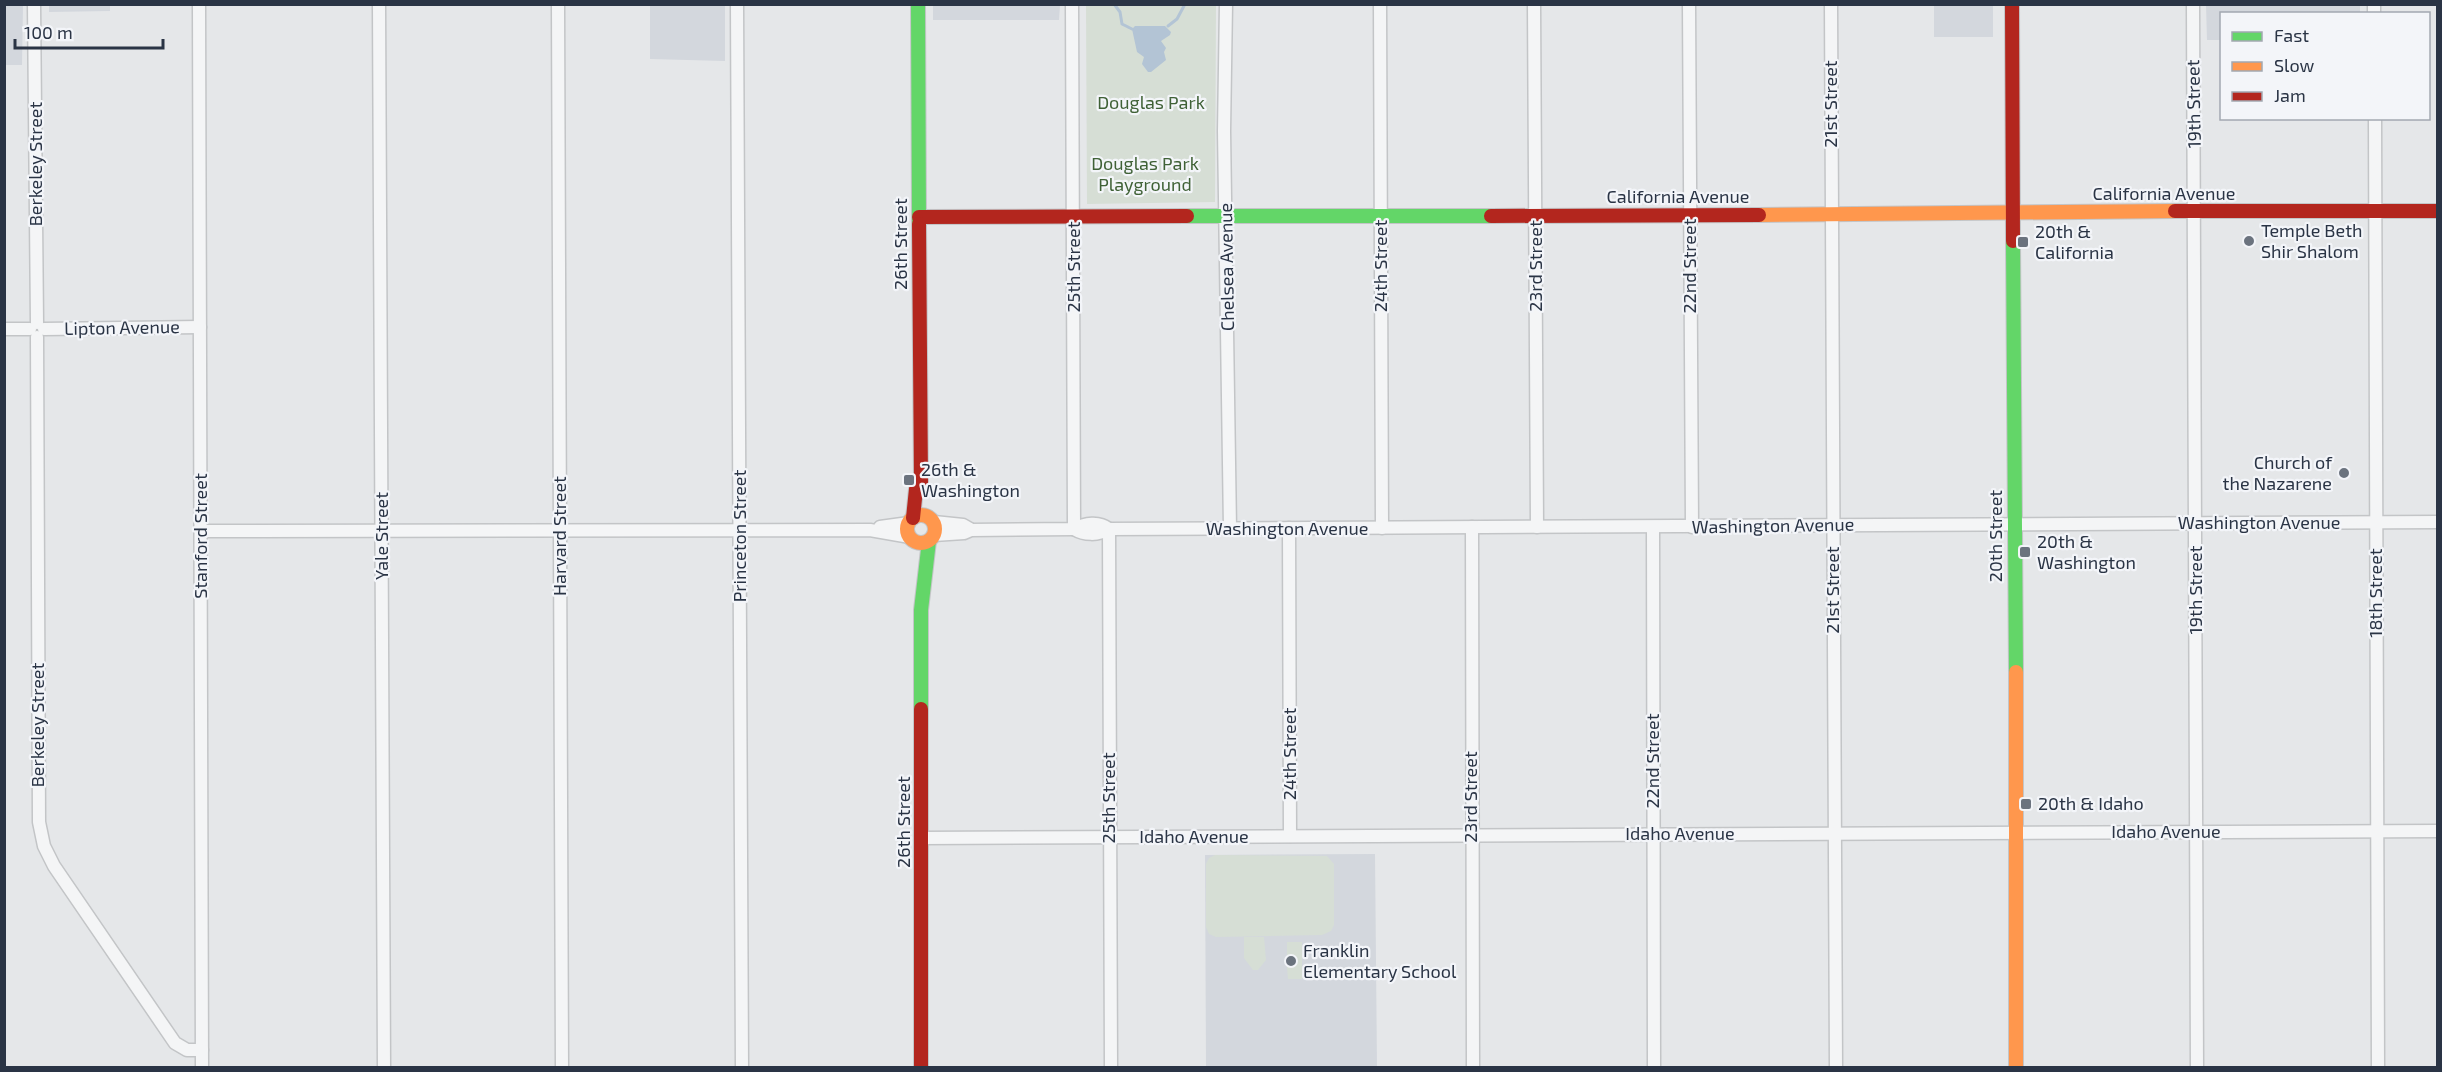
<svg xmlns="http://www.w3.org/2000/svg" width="2442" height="1072" font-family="'Exo 2',sans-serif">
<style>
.built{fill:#d3d7dd}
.green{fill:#d6ded5}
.water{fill:#b3c4d5}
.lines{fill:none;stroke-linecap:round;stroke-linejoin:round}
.stream{stroke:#b3c4d5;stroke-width:3}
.street-casing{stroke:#c3c5c7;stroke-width:15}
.fast-casing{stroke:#c3c5c7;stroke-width:16}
.slow-casing{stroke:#c3c5c7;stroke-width:16}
.jam-casing{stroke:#c3c5c7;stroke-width:16}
.street{stroke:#f4f5f6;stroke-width:12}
.fast{stroke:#63d668;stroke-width:14}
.slow{stroke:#ff974d;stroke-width:14}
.jam{stroke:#b3261e;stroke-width:14}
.poi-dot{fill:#6b737e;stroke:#f3f5f9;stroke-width:2}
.labels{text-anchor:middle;stroke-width:4.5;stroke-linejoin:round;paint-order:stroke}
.park-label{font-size:18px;fill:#3f6136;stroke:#f3f5f9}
.street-label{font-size:18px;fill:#2a3445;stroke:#f3f5f9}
.poi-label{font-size:18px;fill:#2a3445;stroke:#f3f5f9;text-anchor:start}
</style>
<rect width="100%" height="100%" fill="#e5e7e9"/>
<g class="built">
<path d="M5,4L23,5L22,65H5Z"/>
<path d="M49,5H110V11L49,12Z"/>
<path d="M650,5H725V61L650,59Z"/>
<path d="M933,5H1060L1059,20H933Z"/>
<rect x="1934" y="5" width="59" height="32"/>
<path d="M2206,5H2360V13L2222,14L2221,40H2207Z"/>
<path d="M1375,854L1377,1067H1206L1205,855Z"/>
</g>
<g class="green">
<path d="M1086,5H1216L1215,202L1087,204Z"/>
<path d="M1215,855L1327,856L1334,864V925L1331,931L1322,935L1216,937L1209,934L1206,927V864L1209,858Z"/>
<path d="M1244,937H1264L1266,960L1258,970H1253L1244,958Z"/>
<path d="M1287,942H1302V979H1288L1287,967L1291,966H1287Z"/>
</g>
<path class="water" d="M1135,26H1165L1171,32L1170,35L1161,41L1166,48L1164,52L1166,60L1151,72H1148L1142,64L1144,57L1137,52L1132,29Z"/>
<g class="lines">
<g class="stream">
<path d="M1114,4L1120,12L1122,24L1132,29"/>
<path d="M1168,26L1177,19L1185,4"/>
</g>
<defs>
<g id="street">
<path d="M34,4L37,323"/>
<path d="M199,4L202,1068"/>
<path d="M379,4L384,1068"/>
<path d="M558,4L562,1068"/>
<path d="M737,4L742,1068"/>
<path d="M1072,4L1074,529"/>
<path d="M1226,4L1224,131L1230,529"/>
<path d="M1380,4L1382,528"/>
<path d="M1534,4L1537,527"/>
<path d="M1689,4L1692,527"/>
<path d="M1831,4L1836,1068"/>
<path d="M2193,4L2197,1068"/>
<path d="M2374,14V4"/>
<path d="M2375,118L2378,1068"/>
<path d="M4,329H30"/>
<path d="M44,329L200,327"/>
<path d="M37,337L39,822L44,846L54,866L175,1043L187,1050H202"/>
<path d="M934,522L963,525L970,529"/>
<path d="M880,527L909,523"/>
<path d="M1472,527L1473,1068"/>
<path d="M1653,527L1654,1068"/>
<path d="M1289,528L1290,836"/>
<path d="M1074,529C1084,535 1098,536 1109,529L2438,522"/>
<path d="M1109,529L1111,1068"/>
<path d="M201,531L870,530L910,537"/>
<path d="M934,535L964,533L971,530L1074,529C1085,523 1099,521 1109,529"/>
<path d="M922,838L2438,831"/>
</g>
<g id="fast">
<path d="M918,4L919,224"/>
<path d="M1187,216H1491"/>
<path d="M2013,241L2016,672"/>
<path d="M921,709V610L929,541"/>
</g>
<g id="slow">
<path d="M1759,215L2175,211"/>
<circle cx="921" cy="529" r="14"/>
<path d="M2016,672V1068"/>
</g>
<g id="jam">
<path d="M2012,4L2013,241"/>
<path d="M2175,211H2438"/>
<path d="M1491,216L1759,215"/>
<path d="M919,217L1187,216"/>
<path d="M913,518L916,489L921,484L919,224"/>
<path d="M921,709V1068"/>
</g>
</defs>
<use href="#street" class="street-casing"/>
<use href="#fast" class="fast-casing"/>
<use href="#slow" class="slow-casing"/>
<use href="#jam" class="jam-casing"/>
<use href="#street" class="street"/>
<use href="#fast" class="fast"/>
<use href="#slow" class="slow"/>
<use href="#jam" class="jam"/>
</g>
<g class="poi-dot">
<circle cx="2249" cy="241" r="6"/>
<rect x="2017" y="236" width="12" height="12" rx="3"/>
<circle cx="2344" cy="473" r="6"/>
<rect x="903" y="474" width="12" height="12" rx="3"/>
<rect x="2019" y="546" width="12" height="12" rx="3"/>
<rect x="2020" y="798" width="12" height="12" rx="3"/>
<circle cx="1291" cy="961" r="6"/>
</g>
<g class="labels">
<g class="park-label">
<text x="1151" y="109">Douglas Park</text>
<text x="1145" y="170">Douglas Park<tspan x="1145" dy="21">Playground</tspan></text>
</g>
<g class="street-label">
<text transform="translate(1831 104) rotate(-90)" y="6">21st Street</text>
<text transform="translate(2194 104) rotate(-91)" y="6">19th Street</text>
<text transform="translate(36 164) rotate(-90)" y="6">Berkeley Street</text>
<text x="2164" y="200">California Avenue</text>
<text x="1678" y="203">California Avenue</text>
<text transform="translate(901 244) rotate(-90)" y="6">26th Street</text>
<text transform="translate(1381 266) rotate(-90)" y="6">24th Street</text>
<text transform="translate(1536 266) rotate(-90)" y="6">23rd Street</text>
<text transform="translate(1690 266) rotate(-90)" y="6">22nd Street</text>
<text transform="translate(1074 267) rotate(-90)" y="6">25th Street</text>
<text transform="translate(1227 267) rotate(-91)" y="6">Chelsea Avenue</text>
<text transform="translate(122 328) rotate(-1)" y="6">Lipton Avenue</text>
<text x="2259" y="529">Washington Avenue</text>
<text transform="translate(1773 526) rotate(-1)" y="6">Washington Avenue</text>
<text x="1287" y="535">Washington Avenue</text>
<text transform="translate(201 536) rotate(-90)" y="6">Stanford Street</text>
<text transform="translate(382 536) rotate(-90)" y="6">Yale Street</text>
<text transform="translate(560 536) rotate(-90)" y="6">Harvard Street</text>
<text transform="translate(740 536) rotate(-90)" y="6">Princeton Street</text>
<text transform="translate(1996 536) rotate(-90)" y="6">20th Street</text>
<text transform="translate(1833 590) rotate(-90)" y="6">21st Street</text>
<text transform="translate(2196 590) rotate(-90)" y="6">19th Street</text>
<text transform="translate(2376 593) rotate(-90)" y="6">18th Street</text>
<text transform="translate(38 725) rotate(-90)" y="6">Berkeley Street</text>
<text transform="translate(1290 754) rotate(-90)" y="6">24th Street</text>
<text transform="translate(1653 761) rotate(-90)" y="6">22nd Street</text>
<text transform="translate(1471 797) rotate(-90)" y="6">23rd Street</text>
<text transform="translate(1109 798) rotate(-90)" y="6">25th Street</text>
<text transform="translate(904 822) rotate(-90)" y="6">26th Street</text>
<text x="2166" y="838">Idaho Avenue</text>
<text x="1680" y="840">Idaho Avenue</text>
<text x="1194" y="843">Idaho Avenue</text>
</g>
<g class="poi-label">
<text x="2261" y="237">Temple Beth<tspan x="2261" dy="21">Shir Shalom</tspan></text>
<text x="2035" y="238">20th &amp;<tspan x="2035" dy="21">California</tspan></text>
<text x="2332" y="469" text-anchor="end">Church of<tspan x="2332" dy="21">the Nazarene</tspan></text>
<text x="921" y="476">26th &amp;<tspan x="921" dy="21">Washington</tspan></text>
<text x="2037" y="548">20th &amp;<tspan x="2037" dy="21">Washington</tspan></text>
<text x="2038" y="810">20th &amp; Idaho</text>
<text x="1303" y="957">Franklin<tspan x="1303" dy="21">Elementary School</tspan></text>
</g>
</g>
<rect width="2442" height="1072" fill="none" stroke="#2a3445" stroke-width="12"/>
<rect x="2220" y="12" width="210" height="108" fill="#f3f5f9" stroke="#a3a8b1" stroke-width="1.5"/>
<rect x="2232" y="32" width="30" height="9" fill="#63d668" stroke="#a3a8b1" stroke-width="1.5"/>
<text x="2274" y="42" font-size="18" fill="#2a3445">Fast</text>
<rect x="2232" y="62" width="30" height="9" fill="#ff974d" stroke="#a3a8b1" stroke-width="1.5"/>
<text x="2274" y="72" font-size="18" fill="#2a3445">Slow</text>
<rect x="2232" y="92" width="30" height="9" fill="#b3261e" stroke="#a3a8b1" stroke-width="1.5"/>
<text x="2274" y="102" font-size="18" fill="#2a3445">Jam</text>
<path d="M15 39v9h148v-9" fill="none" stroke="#2a3445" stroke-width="3"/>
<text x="24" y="39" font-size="18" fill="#2a3445" stroke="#f3f5f9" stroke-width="4.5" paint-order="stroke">100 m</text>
</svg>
